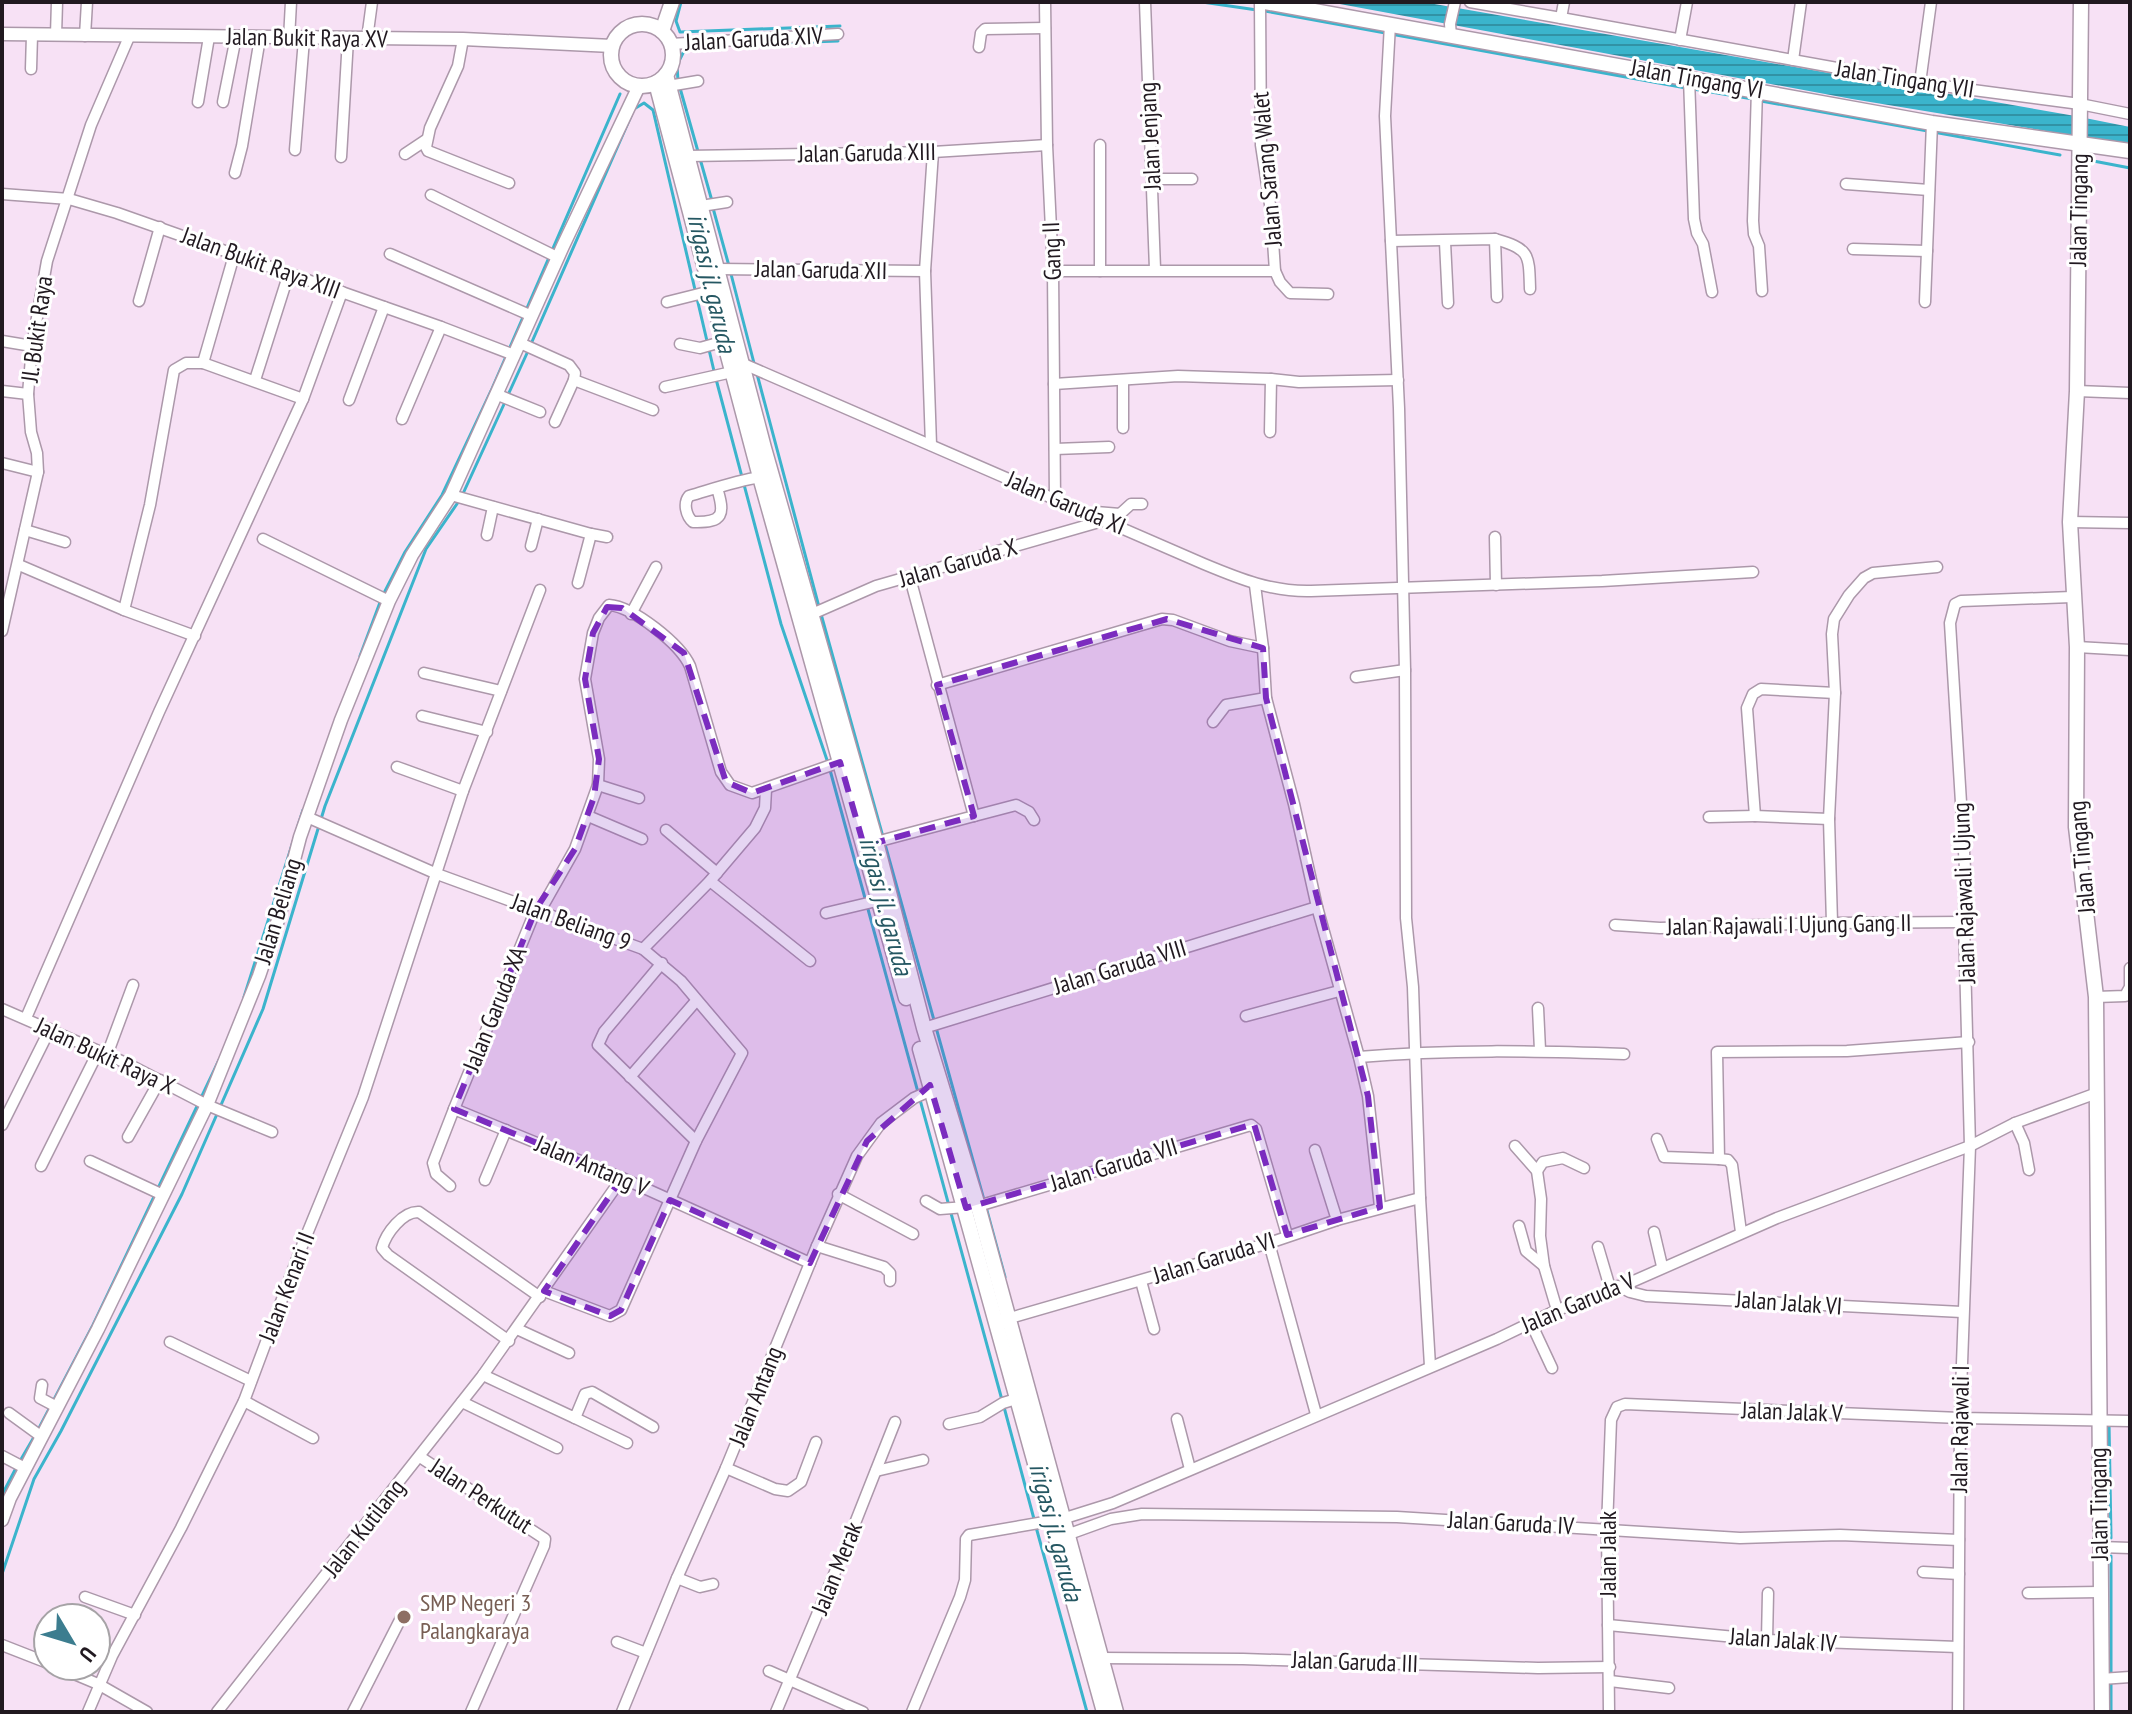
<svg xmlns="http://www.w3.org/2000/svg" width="2132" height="1714" font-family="'PT Sans Narrow',sans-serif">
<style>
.water{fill:url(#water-rules)}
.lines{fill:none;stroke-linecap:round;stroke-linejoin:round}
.stream{stroke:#3bb4cc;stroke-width:3}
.minor-casing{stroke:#ac98aa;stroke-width:13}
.tertiary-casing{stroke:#ac98aa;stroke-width:15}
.secondary-casing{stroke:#ac98aa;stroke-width:17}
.minor{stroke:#fff;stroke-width:10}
.tertiary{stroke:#fff;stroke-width:12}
.secondary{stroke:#fff;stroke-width:14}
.marked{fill:#7b2cbf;fill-opacity:0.2;stroke:#7b2cbf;stroke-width:6;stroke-dasharray:16 10;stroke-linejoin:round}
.education-dot{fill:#8d6e63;stroke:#fff;stroke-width:3}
.labels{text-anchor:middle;stroke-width:6;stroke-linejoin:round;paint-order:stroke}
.street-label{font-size:24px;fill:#211920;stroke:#fff}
.education-label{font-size:24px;fill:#785e54;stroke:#fff;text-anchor:start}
.water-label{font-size:26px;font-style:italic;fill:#255762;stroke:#fff}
</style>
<defs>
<pattern id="water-rules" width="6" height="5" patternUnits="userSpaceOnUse" patternTransform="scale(2)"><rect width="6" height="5" fill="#3bb4cc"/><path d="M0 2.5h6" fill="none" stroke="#3192a5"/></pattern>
</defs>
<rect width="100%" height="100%" fill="#f7e1f5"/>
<path class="water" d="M1329,2H1423L2075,116L2130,127V145L1852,99Z"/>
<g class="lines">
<g class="stream">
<path d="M681,2L676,21L680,32L840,26"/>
<path d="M1202,2L1257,10"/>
<path d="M1265,11L1686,88"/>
<path d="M757,44L838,41"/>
<path d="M678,81L677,65L686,47"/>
<path d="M680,88L712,201"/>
<path d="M1693,89L1753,99"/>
<path d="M1761,101L2060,155"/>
<path d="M634,109L644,103L653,110L714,371"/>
<path d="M2083,159L2130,168"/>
<path d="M713,208L729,266"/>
<path d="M731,274L755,367"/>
<path d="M531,344L631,116"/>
<path d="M757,374L819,607"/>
<path d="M716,379L781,624L828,763"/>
<path d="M508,395L528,351"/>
<path d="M821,614L984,1200"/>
<path d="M360,656L382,597L405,552L442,495L491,391L620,94"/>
<path d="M830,770L1002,1400"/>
<path d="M244,997L303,810"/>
<path d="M986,1207L1005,1277"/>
<path d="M1004,1407L1034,1519"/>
<path d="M2109,1422L2111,1538"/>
<path d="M38,1430L93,1325L219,1060"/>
<path d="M20,1461L34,1437"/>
<path d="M2,1495L16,1468"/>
<path d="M1036,1527L1087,1712"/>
<path d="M2,1574L34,1479L61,1431L182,1194L263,1009L325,806L426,549L461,498L505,402"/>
<path d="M2111,1712V1556"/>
</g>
<defs>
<g id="minor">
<path d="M1045,2L1047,145L1053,271L1055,500"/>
<path d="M1145,2L1155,269"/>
<path d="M1260,2L1261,145L1271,211L1275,271L1280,282L1290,293L1328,294"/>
<path d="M1470,2L1561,18"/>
<path d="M1564,2L1561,18L1920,83L2080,104L2130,114"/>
<path d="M1390,24L1385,116L1399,408L1405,670L1406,918L1413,987L1420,1198L1430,1366"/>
<path d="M56,35L57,2"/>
<path d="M85,36L87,2"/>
<path d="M1451,36L1450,24L1455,2"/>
<path d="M289,39L291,2"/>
<path d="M367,39L372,2"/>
<path d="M463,39L458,66L430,128L426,147L428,151L509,183"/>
<path d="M1680,40L1687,2"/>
<path d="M671,44L838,34"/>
<path d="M979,47L981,33L985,29L1045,28"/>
<path d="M1793,60L1801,2"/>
<path d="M31,69L32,35"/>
<path d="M1689,78L1694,219L1697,233L1703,244L1712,292"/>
<path d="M1920,83L1931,2"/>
<path d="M668,86L698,81"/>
<path d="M1757,90L1753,221L1754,234L1759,246L1762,291"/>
<path d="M198,102L209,37"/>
<path d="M223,102L236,37"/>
<path d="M1100,145V271"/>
<path d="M295,150L304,39"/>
<path d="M405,154L426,140"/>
<path d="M688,156L933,152L1047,145"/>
<path d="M341,157L348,39"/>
<path d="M235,173L242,146L260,38"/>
<path d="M1153,179H1192"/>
<path d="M1846,184L1929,190"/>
<path d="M2,194L69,199L117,213L441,327L514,355"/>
<path d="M431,195L557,257"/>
<path d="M701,206L727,202"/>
<path d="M1495,239L1497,297"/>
<path d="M1391,241L1495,239C1530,249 1529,254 1530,289"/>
<path d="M1445,242L1448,303"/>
<path d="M1853,249L1927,251"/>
<path d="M390,254L532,316"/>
<path d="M717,269L925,271"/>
<path d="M1053,271H1275"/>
<path d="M139,301L160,227"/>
<path d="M667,302L711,291"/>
<path d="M1925,302L1932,123"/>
<path d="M2,341L32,346"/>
<path d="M520,343L569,365L575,373L574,380L653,410"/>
<path d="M680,344L700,348L725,341"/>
<path d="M739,362L1204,564C1240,579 1272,592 1311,591L1602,581L1753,572"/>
<path d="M203,363L235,252"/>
<path d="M255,380L289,273"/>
<path d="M1123,380V428"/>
<path d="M1054,384L1178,376L1271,379L1299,382L1398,380"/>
<path d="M665,387L732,372"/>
<path d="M2,391L28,394"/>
<path d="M2077,391L2130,393"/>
<path d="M498,395L540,412"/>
<path d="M349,400L384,307"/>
<path d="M402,419L441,327"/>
<path d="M555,422L574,380"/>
<path d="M1270,432L1271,379"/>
<path d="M931,445L925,271L933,152"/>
<path d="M1055,449L1109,447"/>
<path d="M2,463L38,472"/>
<path d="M717,488C725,514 724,523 693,522C686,516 683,503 689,496C713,489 736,481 760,477"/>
<path d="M451,495L591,534L578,583"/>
<path d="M1096,512L1120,514L1131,504H1142"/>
<path d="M2070,522L2130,523"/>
<path d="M25,530L65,542"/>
<path d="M591,534L607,537"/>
<path d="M487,535L493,507"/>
<path d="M1495,537L1496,585"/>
<path d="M263,539L389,601"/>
<path d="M531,546L538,519"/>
<path d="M19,565L124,610L195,636"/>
<path d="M1255,585L1263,648L1266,698L1294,804L1317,907L1359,1057L1368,1096L1380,1207"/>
<path d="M124,610L150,505L174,370L186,363H203L303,399"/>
<path d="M631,614L656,567"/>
<path d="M812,614L876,586L1106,520"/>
<path d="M2,631L38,472L37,453L31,432L28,394L32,346L47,261L91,125L129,37"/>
<path d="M2077,647L2130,650"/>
<path d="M424,673L501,691"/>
<path d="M1356,677L1405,670"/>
<path d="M937,685L1162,619L1173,620L1230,641L1263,648"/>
<path d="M422,716L487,732"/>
<path d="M1213,722L1226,705L1266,698"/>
<path d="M397,767L463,791"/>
<path d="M598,785L639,798"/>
<path d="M588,816L642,839"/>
<path d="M974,816L1016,805L1029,812L1034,820"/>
<path d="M307,817L437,874L643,949L710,881L755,828L765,808L766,789"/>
<path d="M1709,817L1755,816"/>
<path d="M1829,819L1755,816L1747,708L1753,694L1761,689L1835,693"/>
<path d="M666,830L717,873"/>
<path d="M876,842L974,816L910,578"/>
<path d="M710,881L810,961"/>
<path d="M540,911L575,849L598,785L599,759L585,679L593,633L599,618L609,605C634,607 680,644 690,666L721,772L730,785L752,793L840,762"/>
<path d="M826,913L885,899"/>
<path d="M1832,923L1829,819L1835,693L1832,634L1834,619L1849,595L1864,578L1873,573L1937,567"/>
<path d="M1615,925L1660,928L1832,923L1964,922"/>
<path d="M662,963L604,1032L598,1045L696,1141"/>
<path d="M2096,997L2125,996L2130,987V968"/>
<path d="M1538,1008L1540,1050"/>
<path d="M2,1009L126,1063L207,1105L272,1132"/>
<path d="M1246,1016L1339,991"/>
<path d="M26,1018L159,712L303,399L342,292"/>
<path d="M924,1028L1317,907"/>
<path d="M107,1055L133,985"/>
<path d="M1359,1057C1448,1049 1536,1051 1624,1054"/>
<path d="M630,1077L696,1001"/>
<path d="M454,1109L536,909"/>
<path d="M2015,1123L2024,1143L2029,1170"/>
<path d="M2,1125L50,1029"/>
<path d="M128,1137L160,1080"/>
<path d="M1657,1139L1664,1157L1719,1159"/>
<path d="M1515,1146L1537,1171L1541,1199L1540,1236L1544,1266L1557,1310"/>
<path d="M1315,1150L1337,1220"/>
<path d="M90,1161L163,1195"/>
<path d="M41,1166L98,1052"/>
<path d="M1537,1171L1543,1162L1563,1158L1584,1168"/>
<path d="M485,1180L506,1130"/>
<path d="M450,1186L436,1174L433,1163L454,1109L622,1178L810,1263"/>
<path d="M838,1194L913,1234"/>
<path d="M926,1201L940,1209L978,1206L1251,1125L1256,1129L1287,1235"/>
<path d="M1519,1226L1526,1251L1544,1266"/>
<path d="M1654,1232L1662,1266"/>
<path d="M1741,1232L1732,1165L1728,1160L1719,1159L1717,1052L1847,1051L1969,1042"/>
<path d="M1269,1243L1316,1414"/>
<path d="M817,1246L884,1267L890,1273V1281"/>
<path d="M1598,1247L1611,1291"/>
<path d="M1141,1281L1154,1329"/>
<path d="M1618,1286L1630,1292L1646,1296L1962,1312"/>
<path d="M544,1291L610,1316L621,1310L696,1141L742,1053L681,981L643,949"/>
<path d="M1003,1320L1269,1243L1337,1220L1420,1198"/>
<path d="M1531,1323L1552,1368"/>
<path d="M517,1329L569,1353"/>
<path d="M509,1341L388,1255L382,1248C386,1233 403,1211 419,1212L540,1297"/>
<path d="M170,1342L251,1381"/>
<path d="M483,1375L575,1418L585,1394L592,1392L653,1427"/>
<path d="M42,1385L40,1398L57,1407"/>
<path d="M244,1401L313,1438"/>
<path d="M462,1402L557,1448"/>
<path d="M9,1413L42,1437"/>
<path d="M575,1418L627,1443"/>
<path d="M1177,1419L1190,1469"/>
<path d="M949,1424L980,1417L1003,1403L1016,1399"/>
<path d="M2,1456L25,1468"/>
<path d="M420,1457L545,1539L544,1546L471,1712"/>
<path d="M726,1468L775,1489L788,1491L801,1482L816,1442"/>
<path d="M876,1471L923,1460"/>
<path d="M1061,1537L1111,1519L1142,1514L1397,1517L1740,1538L1840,1535L1959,1540"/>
<path d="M2100,1547L2130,1548"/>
<path d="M1923,1572L1959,1574"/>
<path d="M677,1578L700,1587L713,1584"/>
<path d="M2028,1593L2100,1592"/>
<path d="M85,1597L135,1615"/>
<path d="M1608,1625L1767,1640L1958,1647"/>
<path d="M1767,1640L1768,1593"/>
<path d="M617,1642L646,1653"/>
<path d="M2,1645L48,1663"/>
<path d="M1100,1658L1243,1659L1538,1668L1610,1667"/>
<path d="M55,1666L98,1684L147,1712"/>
<path d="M769,1671L863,1712"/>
<path d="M2101,1679L2130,1677"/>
<path d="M1610,1681L1669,1688"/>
<path d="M88,1712L112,1656L181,1528L244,1401L300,1251L363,1097L463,791L540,590"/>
<path d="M217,1712L483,1375L622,1178"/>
<path d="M353,1712L401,1618"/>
<path d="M622,1712L677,1578L726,1468L817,1246L857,1156L881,1123L914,1098L932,1090"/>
<path d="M776,1712L846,1546L895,1422"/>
<path d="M912,1712L960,1597L965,1580L966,1539L969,1535L1062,1519L1113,1503L1497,1339L1557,1310L1611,1291L1777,1218L1970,1146L2015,1123L2097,1093"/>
<path d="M1609,1712L1607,1528L1611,1420L1617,1407L1625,1404L1960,1418L2130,1421"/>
<path d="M1958,1712L1960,1418L1970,1146L1964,922L1965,868L1950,623L1955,604L1961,601L2072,597"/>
</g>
<g id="tertiary">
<path d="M2,34L463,39L612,46"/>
<path d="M2,1520L10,1498L98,1329L207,1105L259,976L279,917L300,837L341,720L389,601L412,555L451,495L563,246L639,86"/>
</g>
<g id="secondary">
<path d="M1265,2L1932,123L2130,151"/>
<path d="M2081,2L2077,391L2070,522L2077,647L2076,827L2096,997L2102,1712"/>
<circle cx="642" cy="55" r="31"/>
<path d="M662,31L672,2"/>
<path d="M666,75L764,448L876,842L924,1028L978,1206L1116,1712"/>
<path d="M656,83L760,477L906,998"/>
<path d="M920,1049L1104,1712"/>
</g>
</defs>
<use href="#minor" class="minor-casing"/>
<use href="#tertiary" class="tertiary-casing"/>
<use href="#secondary" class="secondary-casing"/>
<use href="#minor" class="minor"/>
<use href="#tertiary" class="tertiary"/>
<use href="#secondary" class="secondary"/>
</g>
<path class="marked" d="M607,607L622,608L684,653L726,782L752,793L840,762L864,846L974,816L937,685L1167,619L1263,648L1266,698L1368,1096L1380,1207L1287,1235L1254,1124L966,1208L930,1085L867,1141L810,1263L670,1200L621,1310L610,1316L544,1291L622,1178L454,1109L536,909L575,849L594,797L599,759L585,679L593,633Z"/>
<circle class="education-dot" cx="404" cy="1617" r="8"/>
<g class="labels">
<g class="street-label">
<text transform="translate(307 38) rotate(1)" y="8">Jalan Bukit Raya XV</text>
<text transform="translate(754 39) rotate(-3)" y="8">Jalan Garuda XIV</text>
<text transform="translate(1697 79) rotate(10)" y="8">Jalan Tingang VI</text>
<text transform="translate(1905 79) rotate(9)" y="8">Jalan Tingang VII</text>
<text transform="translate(1150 136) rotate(-93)" y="8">Jalan Jenjang</text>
<text transform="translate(867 153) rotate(-1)" y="8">Jalan Garuda XIII</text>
<text transform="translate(1267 169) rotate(-95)" y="8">Jalan Sarang Walet</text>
<text transform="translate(2079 210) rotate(-89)" y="8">Jalan Tingang</text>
<text transform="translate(1052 251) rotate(-92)" y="8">Gang II</text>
<text transform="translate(261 263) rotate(20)" y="8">Jalan Bukit Raya XIII</text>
<text transform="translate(821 270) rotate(1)" y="8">Jalan Garuda XII</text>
<text transform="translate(37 329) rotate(-82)" y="8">Jl. Bukit Raya</text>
<text transform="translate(1066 503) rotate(23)" y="8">Jalan Garuda XI</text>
<text transform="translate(958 563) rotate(-16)" y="8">Jalan Garuda X</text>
<text transform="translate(2082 857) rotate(-95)" y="8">Jalan Tingang</text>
<text transform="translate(1964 893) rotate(-92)" y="8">Jalan Rajawali I Ujung</text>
<text transform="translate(278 911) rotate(-73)" y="8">Jalan Beliang</text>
<text transform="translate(571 922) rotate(20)" y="8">Jalan Beliang 9</text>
<text transform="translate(1789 925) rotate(-1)" y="8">Jalan Rajawali I Ujung Gang II</text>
<text transform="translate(1120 967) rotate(-17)" y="8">Jalan Garuda VIII</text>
<text transform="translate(495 1009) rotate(-68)" y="8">Jalan Garuda XA</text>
<text transform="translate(105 1056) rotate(25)" y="8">Jalan Bukit Raya X</text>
<text transform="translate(1114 1165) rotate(-17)" y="8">Jalan Garuda VII</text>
<text transform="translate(592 1166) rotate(23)" y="8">Jalan Antang V</text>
<text transform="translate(1214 1258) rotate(-17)" y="8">Jalan Garuda VI</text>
<text transform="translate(287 1287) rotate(-69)" y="8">Jalan Kenari II</text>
<text transform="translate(1578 1303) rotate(-23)" y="8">Jalan Garuda V</text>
<text transform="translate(1789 1303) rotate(4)" y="8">Jalan Jalak VI</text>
<text transform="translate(756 1396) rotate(-68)" y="8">Jalan Antang</text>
<text transform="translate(1792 1412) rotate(2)" y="8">Jalan Jalak V</text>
<text transform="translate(1960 1429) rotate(-89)" y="8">Jalan Rajawali I</text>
<text transform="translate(481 1496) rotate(33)" y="8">Jalan Perkutut</text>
<text transform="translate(2099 1504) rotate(-91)" y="8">Jalan Tingang</text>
<text transform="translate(1511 1523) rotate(3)" y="8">Jalan Garuda IV</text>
<text transform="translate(364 1528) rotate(-52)" y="8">Jalan Kutilang</text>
<text transform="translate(1608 1554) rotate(-90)" y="8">Jalan Jalak</text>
<text transform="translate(837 1568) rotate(-68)" y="8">Jalan Merak</text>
<text transform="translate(1783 1640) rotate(4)" y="8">Jalan Jalak IV</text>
<text transform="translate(1355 1662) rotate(2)" y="8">Jalan Garuda III</text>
</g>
<g class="education-label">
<text x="420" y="1611">SMP Negeri 3<tspan x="420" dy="28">Palangkaraya</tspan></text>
</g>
<g class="water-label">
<text transform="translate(712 283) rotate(77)" y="9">irigasi jl. garuda</text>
<text transform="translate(886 906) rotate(75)" y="9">irigasi jl. garuda</text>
<text transform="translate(1056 1532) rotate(75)" y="9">irigasi jl. garuda</text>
</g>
</g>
<rect width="2132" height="1714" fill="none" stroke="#211920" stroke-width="8"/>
<g transform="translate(72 1642) rotate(128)"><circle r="38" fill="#ffffff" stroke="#a6a3a6" stroke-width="2"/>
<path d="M0-6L14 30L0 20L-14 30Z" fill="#3c7d8f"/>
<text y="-12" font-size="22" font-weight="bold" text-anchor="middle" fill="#211920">U</text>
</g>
</svg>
